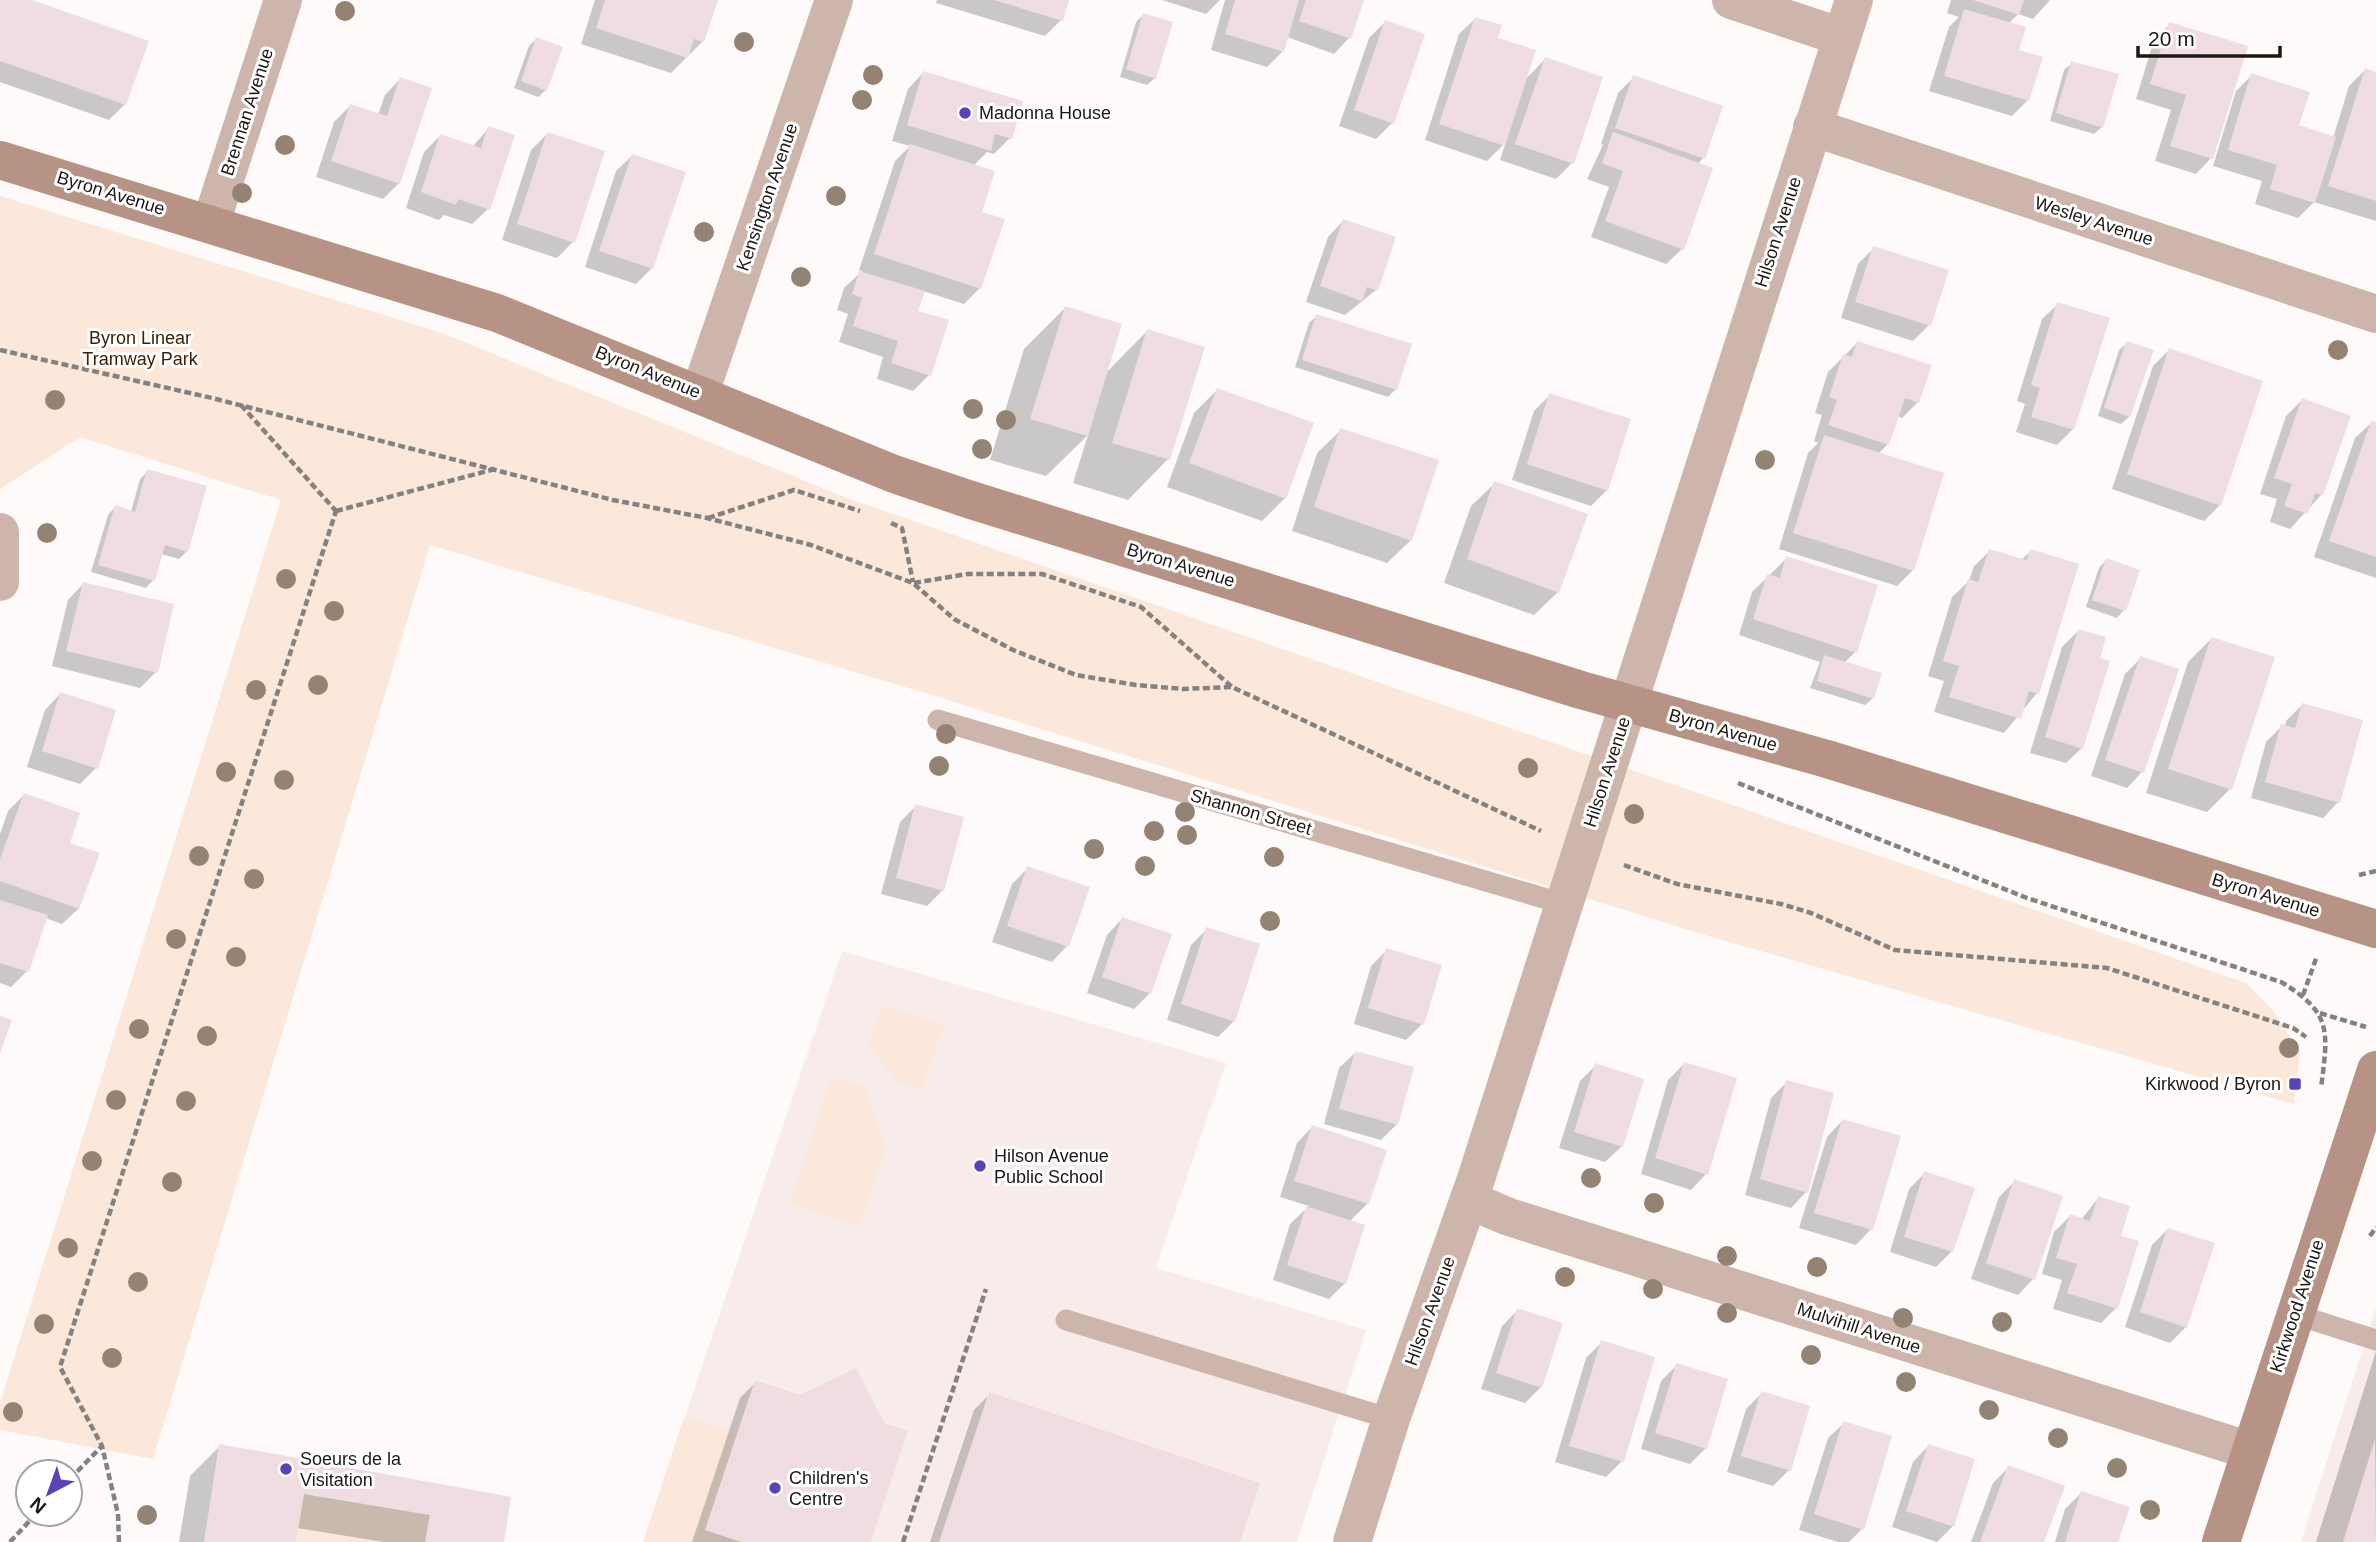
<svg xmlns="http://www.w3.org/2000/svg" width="2376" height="1542" font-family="Helvetica,sans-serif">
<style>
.built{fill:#f8eceb}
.green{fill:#fbe8da}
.shadow{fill:#0003}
.building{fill:#efdde1}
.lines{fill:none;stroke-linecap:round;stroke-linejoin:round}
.path{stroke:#858180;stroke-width:4.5;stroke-dasharray:7 3.5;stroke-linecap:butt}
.lane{stroke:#ceb5ac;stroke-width:21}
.street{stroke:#ceb5ac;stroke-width:38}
.secondary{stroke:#b79385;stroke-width:38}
.tree{fill:#948372}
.poi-dot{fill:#5942ba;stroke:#fff;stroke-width:2.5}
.labels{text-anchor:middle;stroke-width:6;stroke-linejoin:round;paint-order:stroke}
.street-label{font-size:18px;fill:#1d1716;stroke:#fff}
.poi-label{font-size:18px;fill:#1d1716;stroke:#fff;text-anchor:start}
.park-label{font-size:18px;fill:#3e2104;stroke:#fff}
</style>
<rect width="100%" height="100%" fill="#fdfaf9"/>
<g class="built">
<path d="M842,951L1226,1063L1156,1268L1366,1330L1297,1542H643Z"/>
<path d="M2376,1307V1542H2301Z"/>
</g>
<g class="green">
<path d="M0,196L442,333L847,498L2246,983L2275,1013L2300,1052L2294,1104L1705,935L935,696L430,545L153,1459L0,1430V1403L281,500L80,437L0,489Z"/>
<path d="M882,1006L944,1025L922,1089L897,1081L868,1045Z"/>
<path d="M831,1078L865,1086L886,1146L860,1227L790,1204Z"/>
<path d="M684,1417L738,1434L705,1530L741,1542H643Z"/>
<path d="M304,1494L430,1515L425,1542H296Z"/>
</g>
<g class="shadow">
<path d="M0,0H27L125,104L109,120L0,82Z"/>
<path d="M595,0H716L703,41L671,73L581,44Z"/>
<path d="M937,0H1067L1061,20L1045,36L936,3Z"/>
<path d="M1162,0H1220L1206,14Z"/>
<path d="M1225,0H1362L1349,38L1334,54L1287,37L1283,51L1267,67L1211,50Z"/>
<path d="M1951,0H2050L2033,19L2018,14L2008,24L2027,101L2012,116L1929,91L1949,27L1959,17L1947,13Z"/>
<path d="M1143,15L1155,78L1147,85L1120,77L1136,22Z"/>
<path d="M1475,19L1495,39L1525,80L1545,59L1601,78L1572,163L1556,179L1500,160L1506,142L1487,161L1425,140L1459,34Z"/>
<path d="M1385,22L1392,123L1376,139L1339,126L1369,38Z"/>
<path d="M2170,24L2211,158L2196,174L2155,161L2171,110L2136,99L2154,40Z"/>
<path d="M536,39L546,90L538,97L514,88L529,46Z"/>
<path d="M2072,63L2102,127L2094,134L2050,121L2064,70Z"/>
<path d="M2365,70L2376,74V221L2314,202L2298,218L2255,204L2262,181L2213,166L2236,91L2252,75L2297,126L2333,138L2349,86Z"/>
<path d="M923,73L1010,138L994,154L987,152L973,166L979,213L980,288L964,304L923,291L916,312L929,375L913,391L877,379L883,357L839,342L848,314L837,310L844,288L862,271L859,270L895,161L910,146L892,141L908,89Z"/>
<path d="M1634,77L1703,158L1697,165L1682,249L1666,264L1591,237L1609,187L1587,179L1603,145L1601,144L1618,93Z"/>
<path d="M400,79L399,183L383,199L316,177L334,122L350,106L378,115L385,95Z"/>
<path d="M489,128L488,209L472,224L444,215L439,220L406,208L424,152L440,136L472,147Z"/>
<path d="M547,134L573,242L557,258L502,240L531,150Z"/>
<path d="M632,156L652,268L636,284L585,267L616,171Z"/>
<path d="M1343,221L1376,290L1345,315L1306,302L1328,237Z"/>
<path d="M1874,248L1946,271L1929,325L1913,341L1841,318L1858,264Z"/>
<path d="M2058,304L2073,429L2057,445L2016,432L2025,404L2017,401L2042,319Z"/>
<path d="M1065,308L1106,373L1147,331L1168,459L1128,500L1073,483L1088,435L1046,476L990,460L1024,349Z"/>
<path d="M1317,316L1396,389L1388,397L1295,367L1309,323Z"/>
<path d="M1857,343L1918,402L1902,418L1897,416L1888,444L1878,454L1913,570L1897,586L1779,549L1808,453L1818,443L1814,441L1822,415L1815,413L1828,372Z"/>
<path d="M2127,343L2129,417L2121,424L2098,416L2119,350Z"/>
<path d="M2169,350L2220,505L2204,521L2112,489L2153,366Z"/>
<path d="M1217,390L1285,498L1262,521L1167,487L1194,413Z"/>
<path d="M1550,395L1607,490L1591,506L1512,480L1534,411Z"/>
<path d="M2302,400L2322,494L2290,529L2270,522L2277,499L2260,494L2286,416Z"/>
<path d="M2371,423L2376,424V578L2314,557L2355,438Z"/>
<path d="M1341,430L1411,540L1387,563L1292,531L1317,453Z"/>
<path d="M148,471L205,488L186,552L179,559L161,554L153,580L146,588L91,572L108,515L115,507L131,512L140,479Z"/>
<path d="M1495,483L1558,592L1534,615L1444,583L1471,506Z"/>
<path d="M1990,551L2021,560L2031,551L2037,693L2004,733L1934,712L1944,681L1928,676L1952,597L1969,581L1974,566Z"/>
<path d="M1787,558L1855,652L1844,663L1873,698L1865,705L1810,688L1820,662L1739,635L1752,592Z"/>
<path d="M2106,560L2124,610L2117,618L2086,607L2099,568Z"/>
<path d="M83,584L156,672L140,688L52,666L68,600Z"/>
<path d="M2078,631L2082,748L2066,763L2030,753L2062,647Z"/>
<path d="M2211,639L2230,789L2207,812L2146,793L2188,662Z"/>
<path d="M2141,658L2142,772L2127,788L2091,776L2125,674Z"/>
<path d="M60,694L96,768L80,784L27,767L45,710Z"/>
<path d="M2302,705L2338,802L2323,818L2251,798L2266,742L2282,726L2285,727L2286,721Z"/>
<path d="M24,795L67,844L78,909L62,924L45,918L27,971L11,987L0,983V834L8,811Z"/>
<path d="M916,806L943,890L927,906L881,894L900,822Z"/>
<path d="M1028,868L1067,946L1052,962L992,942L1012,884Z"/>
<path d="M1122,919L1150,993L1134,1009L1087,993L1107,935Z"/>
<path d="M1207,929L1234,1021L1218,1037L1167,1020L1191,945Z"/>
<path d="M1387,950L1422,1024L1406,1040L1354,1024L1371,966Z"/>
<path d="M1355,1053L1397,1124L1381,1140L1324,1124L1339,1068Z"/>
<path d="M1684,1064L1706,1174L1691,1190L1641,1174L1668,1080Z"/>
<path d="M1596,1065L1642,1080L1621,1147L1605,1162L1559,1148L1580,1081Z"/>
<path d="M1787,1082L1806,1192L1791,1208L1745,1195L1771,1098Z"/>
<path d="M1842,1121L1871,1229L1856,1245L1799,1228L1827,1137Z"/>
<path d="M1312,1127L1368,1203L1349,1222L1345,1283L1329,1299L1273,1280L1290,1224L1309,1206L1280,1197L1297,1143Z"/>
<path d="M1925,1173L1952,1251L1936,1267L1890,1252L1909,1189Z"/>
<path d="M2015,1181L2033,1279L2018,1295L1971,1279L1999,1197Z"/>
<path d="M2098,1198L2119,1237L2116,1308L2101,1323L2053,1309L2062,1280L2042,1274L2054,1232L2070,1216L2081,1220Z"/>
<path d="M2167,1230L2186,1327L2170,1343L2125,1327L2152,1245Z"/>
<path d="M1518,1310L1541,1387L1525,1403L1481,1389L1502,1326Z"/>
<path d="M1602,1342L1622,1461L1606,1477L1555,1462L1586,1358Z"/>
<path d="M2376,1351V1542H2316Z"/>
<path d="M1677,1365L1706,1448L1690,1464L1641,1449L1661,1381Z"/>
<path d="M756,1382L869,1542H692L740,1398Z"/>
<path d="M1762,1393L1808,1407L1789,1470L1773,1486L1727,1472L1746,1409Z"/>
<path d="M990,1394L1238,1542H930L974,1410Z"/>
<path d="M1844,1423L1862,1529L1849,1542H1838L1799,1530L1828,1438Z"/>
<path d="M220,1446L509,1498L502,1542H384L297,1528L294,1542H179L190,1476Z"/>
<path d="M1928,1446L1953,1526L1937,1542L1892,1527L1913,1462Z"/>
<path d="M2009,1467L2042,1542H1971L1993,1483Z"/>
<path d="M2081,1493L2117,1542H2055L2065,1509Z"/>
</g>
<g class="building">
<path d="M0,0H32L149,41L126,105L0,61Z"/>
<path d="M605,0H718L704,42L694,39L688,58L596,28Z"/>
<path d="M994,0H1069L1063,21Z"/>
<path d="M1235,0H1299L1284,52L1225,34Z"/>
<path d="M1306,0H1364L1351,39L1299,21Z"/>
<path d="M1973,0H2024L2019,15Z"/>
<path d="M1964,9L2026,27L2019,50L2043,57L2029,101L1944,76Z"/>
<path d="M1143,13L1173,22L1156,79L1126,69Z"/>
<path d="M1475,17L1502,25L1498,38L1536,50L1505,146L1439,124Z"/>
<path d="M1385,20L1425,34L1394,124L1354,110Z"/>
<path d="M2169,22L2248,46L2213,159L2170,146L2186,95L2150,84Z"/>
<path d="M536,37L563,47L547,91L521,81Z"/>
<path d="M1545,57L1603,77L1574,164L1515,144Z"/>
<path d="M2071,61L2119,74L2103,128L2056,113Z"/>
<path d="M2365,68L2376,72V201L2328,186Z"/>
<path d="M923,71L1023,101L1012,139L995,134L991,151L907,125Z"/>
<path d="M2251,73L2310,92L2299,125L2336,137L2315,203L2270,189L2277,165L2228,150Z"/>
<path d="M1633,75L1723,106L1705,159L1615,128Z"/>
<path d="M400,77L432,88L400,184L331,161L350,104L387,116Z"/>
<path d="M488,126L515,135L490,210L458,199L456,205L421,192L440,134L481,148Z"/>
<path d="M547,132L605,151L575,243L517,224Z"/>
<path d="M1613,132L1713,168L1684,250L1605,221L1623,171L1602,163Z"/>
<path d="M910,144L995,171L982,212L1005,219L981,289L874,254Z"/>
<path d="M632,154L686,172L653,269L599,251Z"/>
<path d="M1343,219L1396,237L1378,291L1367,287L1362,301L1320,286Z"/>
<path d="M1873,246L1949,270L1931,326L1855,302Z"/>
<path d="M859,271L925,291L918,311L949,320L931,376L891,363L898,341L853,326L862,298L852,294Z"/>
<path d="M2057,302L2110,318L2074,430L2031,417L2040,388L2031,385Z"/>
<path d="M1065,306L1122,324L1088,436L1030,419Z"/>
<path d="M1316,314L1412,344L1397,390L1302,360Z"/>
<path d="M1147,329L1205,347L1170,460L1112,443Z"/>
<path d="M1857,341L1932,365L1919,403L1905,398L1889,445L1828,425L1837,400L1829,397L1843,354L1852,357Z"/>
<path d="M2126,341L2154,350L2130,417L2104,408Z"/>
<path d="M2169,348L2263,381L2221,506L2127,474Z"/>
<path d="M1217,388L1314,423L1286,499L1189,463Z"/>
<path d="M1549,393L1631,419L1608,491L1527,464Z"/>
<path d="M2302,398L2351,416L2323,495L2315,493L2308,514L2284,506L2292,484L2274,478Z"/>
<path d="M2371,421L2376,422V557L2329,541Z"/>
<path d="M1340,428L1439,460L1412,541L1314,507Z"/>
<path d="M1824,435L1944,473L1914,571L1793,533Z"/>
<path d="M147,469L207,486L188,552L165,545L155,581L98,565L115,505L135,512Z"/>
<path d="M1494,481L1588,514L1559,593L1467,559Z"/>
<path d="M1989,549L2027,560L2030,549L2079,564L2039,694L2029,691L2021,719L1949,697L1959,666L1943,661L1968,579L1978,582Z"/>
<path d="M1786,556L1878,585L1857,653L1753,619L1767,574L1780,578Z"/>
<path d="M2106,558L2140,570L2126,611L2092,600Z"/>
<path d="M83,582L174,604L158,673L66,651Z"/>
<path d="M2078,629L2106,637L2100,658L2110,661L2083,749L2045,737Z"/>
<path d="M2211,637L2275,657L2232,790L2168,769Z"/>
<path d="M1824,655L1882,673L1874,699L1817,681Z"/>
<path d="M2140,656L2179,669L2144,773L2105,760Z"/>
<path d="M60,692L116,710L98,769L42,751Z"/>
<path d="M2302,703L2363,720L2340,803L2265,782L2281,724L2295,728Z"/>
<path d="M24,793L80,813L70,843L100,853L79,909L0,881V859Z"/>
<path d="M915,804L964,817L944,891L896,878Z"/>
<path d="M1027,866L1090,887L1069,947L1007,926Z"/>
<path d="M0,900L48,915L29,972L0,963Z"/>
<path d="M1122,917L1172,934L1151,994L1102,977Z"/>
<path d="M1206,927L1260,944L1235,1022L1181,1004Z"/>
<path d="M1386,948L1442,965L1424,1025L1368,1008Z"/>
<path d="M0,1016L12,1020L0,1053Z"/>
<path d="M1355,1051L1414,1067L1398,1125L1339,1109Z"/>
<path d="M1684,1062L1737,1078L1708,1175L1655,1158Z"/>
<path d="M1595,1063L1644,1079L1623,1147L1574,1132Z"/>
<path d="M1786,1080L1834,1093L1808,1193L1760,1179Z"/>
<path d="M1842,1119L1901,1136L1873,1230L1814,1213Z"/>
<path d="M1312,1125L1387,1150L1369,1204L1294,1181Z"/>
<path d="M1924,1171L1975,1188L1953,1252L1904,1237Z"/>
<path d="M2014,1179L2063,1196L2035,1280L1986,1263Z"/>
<path d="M2098,1196L2130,1206L2121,1236L2139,1241L2118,1309L2067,1293L2077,1264L2056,1258L2070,1214L2090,1221Z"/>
<path d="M1306,1206L1365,1225L1346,1284L1287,1265Z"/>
<path d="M2167,1228L2215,1243L2187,1328L2140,1312Z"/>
<path d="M1517,1308L1563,1323L1542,1388L1496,1373Z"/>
<path d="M1601,1340L1655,1357L1624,1462L1569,1446Z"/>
<path d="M1676,1363L1728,1379L1707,1449L1655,1433Z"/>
<path d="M856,1368L884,1423L908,1431L871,1542H741L705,1530L755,1380L800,1395Z"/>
<path d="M1761,1391L1810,1406L1791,1471L1741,1456Z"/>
<path d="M989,1392L1260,1483L1240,1542H939Z"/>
<path d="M1843,1421L1892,1436L1864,1530L1814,1514Z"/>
<path d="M2375,1439L2376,1542H2343Z"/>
<path d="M219,1444L511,1497L504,1542H425L430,1515L304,1494L296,1542H204Z"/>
<path d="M1928,1444L1975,1459L1954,1527L1906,1511Z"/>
<path d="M2008,1465L2065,1486L2044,1542H1980Z"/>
<path d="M2081,1491L2130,1507L2118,1542H2065Z"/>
</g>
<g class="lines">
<g class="path">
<path d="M0,350L212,398L613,500L707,518L811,545L913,583L954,619L1013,650L1076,675L1136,685L1183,689L1232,687L1541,831"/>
<path d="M241,405L336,511"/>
<path d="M336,511L495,469"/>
<path d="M708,518L794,490L860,511"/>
<path d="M891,523L902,528L913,582"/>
<path d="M914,583L967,574H1042L1141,607L1232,687"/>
<path d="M1738,783L2027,898L2281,982C2333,1013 2328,1032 2321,1088"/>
<path d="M1624,865L1677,884L1781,904L1811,913L1895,950L2107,968L2293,1028L2306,1037"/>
<path d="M2359,875L2376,871"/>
<path d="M2303,995L2317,956"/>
<path d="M2320,1013L2366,1027"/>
<path d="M2370,1236L2376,1227"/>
<path d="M70,1479L102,1446"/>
<path d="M10,1542L36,1514"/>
<path d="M119,1542L118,1514L102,1446L60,1367L336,511"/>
<path d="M903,1542L986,1289"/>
</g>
<g class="lane">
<path d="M938,720L1564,904"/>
<path d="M2294,1314L2376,1340"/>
<path d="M1066,1320L1391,1419"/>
</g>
<g class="street">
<path d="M1731,0L1842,37"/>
<path d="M1812,127L2376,314"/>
<path d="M211,223L283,0"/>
<path d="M700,393L834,0"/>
<path d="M0,532V582"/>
<path d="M1469,1200L1509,1217L2251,1451"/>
<path d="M1352,1542L1391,1419L1476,1179L1854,0"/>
</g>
<g class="secondary">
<path d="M0,160L497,313L894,474L968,499L1581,690L1827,759L2376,929"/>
<path d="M2221,1542L2376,1070"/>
</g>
</g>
<g class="tree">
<circle cx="345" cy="11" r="10"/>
<circle cx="744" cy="42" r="10"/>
<circle cx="873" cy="75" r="10"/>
<circle cx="862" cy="100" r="10"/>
<circle cx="285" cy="145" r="10"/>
<circle cx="242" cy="193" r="10"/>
<circle cx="836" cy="196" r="10"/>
<circle cx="704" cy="232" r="10"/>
<circle cx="801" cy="277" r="10"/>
<circle cx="2338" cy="350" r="10"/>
<circle cx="55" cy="400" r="10"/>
<circle cx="973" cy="409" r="10"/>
<circle cx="1006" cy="420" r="10"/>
<circle cx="982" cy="449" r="10"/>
<circle cx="1765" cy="460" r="10"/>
<circle cx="47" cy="533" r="10"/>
<circle cx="286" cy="579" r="10"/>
<circle cx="334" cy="611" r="10"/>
<circle cx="318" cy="685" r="10"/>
<circle cx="256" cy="690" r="10"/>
<circle cx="946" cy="734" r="10"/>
<circle cx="939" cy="766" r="10"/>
<circle cx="1528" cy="768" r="10"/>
<circle cx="226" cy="772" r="10"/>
<circle cx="284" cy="780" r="10"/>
<circle cx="1185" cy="812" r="10"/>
<circle cx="1634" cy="814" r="10"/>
<circle cx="1154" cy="831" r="10"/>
<circle cx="1187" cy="835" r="10"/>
<circle cx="1094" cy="849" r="10"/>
<circle cx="199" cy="856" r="10"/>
<circle cx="1274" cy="857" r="10"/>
<circle cx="1145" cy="866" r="10"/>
<circle cx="254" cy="879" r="10"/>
<circle cx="1270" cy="921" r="10"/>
<circle cx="176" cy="939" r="10"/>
<circle cx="236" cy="957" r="10"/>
<circle cx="139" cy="1029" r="10"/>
<circle cx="207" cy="1036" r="10"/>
<circle cx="2289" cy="1048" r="10"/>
<circle cx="116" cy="1100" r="10"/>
<circle cx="186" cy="1101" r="10"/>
<circle cx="92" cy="1161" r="10"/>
<circle cx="1591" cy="1178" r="10"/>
<circle cx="172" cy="1182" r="10"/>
<circle cx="1654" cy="1203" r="10"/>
<circle cx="68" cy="1248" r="10"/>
<circle cx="1727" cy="1256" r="10"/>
<circle cx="1817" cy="1267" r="10"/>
<circle cx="1565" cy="1277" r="10"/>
<circle cx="138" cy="1282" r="10"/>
<circle cx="1653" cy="1289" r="10"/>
<circle cx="1727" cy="1313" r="10"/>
<circle cx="1903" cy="1318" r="10"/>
<circle cx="2002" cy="1322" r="10"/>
<circle cx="44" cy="1324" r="10"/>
<circle cx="1811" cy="1355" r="10"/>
<circle cx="112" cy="1358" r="10"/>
<circle cx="1906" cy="1382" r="10"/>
<circle cx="1989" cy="1410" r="10"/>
<circle cx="13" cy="1412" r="10"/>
<circle cx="2058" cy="1438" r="10"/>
<circle cx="2117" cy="1468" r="10"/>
<circle cx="2150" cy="1510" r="10"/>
<circle cx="147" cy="1515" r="10"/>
</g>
<g class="poi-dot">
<circle cx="965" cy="113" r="7"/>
<rect x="2288" y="1077" width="14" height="14" rx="3.5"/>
<circle cx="980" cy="1166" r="7"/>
<circle cx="286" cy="1469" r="7"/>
<circle cx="775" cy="1488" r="7"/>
</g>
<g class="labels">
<g class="street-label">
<text transform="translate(247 112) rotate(-72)" y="6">Brennan Avenue</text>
<text transform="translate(111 193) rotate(17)" y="6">Byron Avenue</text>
<text transform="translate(767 197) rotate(-71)" y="6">Kensington Avenue</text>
<text transform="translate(2094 221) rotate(18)" y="6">Wesley Avenue</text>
<text transform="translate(1778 232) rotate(-72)" y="6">Hilson Avenue</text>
<text transform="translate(648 372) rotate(22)" y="6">Byron Avenue</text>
<text transform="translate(1181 565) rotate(17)" y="6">Byron Avenue</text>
<text transform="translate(1723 730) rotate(16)" y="6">Byron Avenue</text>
<text transform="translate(1607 772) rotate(-72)" y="6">Hilson Avenue</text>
<text transform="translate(1251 812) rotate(16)" y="6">Shannon Street</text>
<text transform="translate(2266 895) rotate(17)" y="6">Byron Avenue</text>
<text transform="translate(2297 1306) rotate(-72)" y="6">Kirkwood Avenue</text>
<text transform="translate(1430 1311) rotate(-70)" y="6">Hilson Avenue</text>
<text transform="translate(1859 1328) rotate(18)" y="6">Mulvihill Avenue</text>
</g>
<g class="poi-label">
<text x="979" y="119">Madonna House</text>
<text x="2281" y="1090" text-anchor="end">Kirkwood / Byron</text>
<text x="994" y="1162">Hilson Avenue<tspan x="994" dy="21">Public School</tspan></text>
<text x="300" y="1465">Soeurs de la<tspan x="300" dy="21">Visitation</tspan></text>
<text x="789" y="1484">Children's<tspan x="789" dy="21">Centre</tspan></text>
</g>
<g class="park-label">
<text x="140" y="344">Byron Linear<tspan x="140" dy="21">Tramway Park</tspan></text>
</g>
</g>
<g transform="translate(49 1493) rotate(221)"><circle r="33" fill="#ffffff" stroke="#a5a2a2" stroke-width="2"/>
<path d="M0-5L12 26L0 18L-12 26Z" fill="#5942ba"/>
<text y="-10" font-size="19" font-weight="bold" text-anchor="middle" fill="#1d1716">N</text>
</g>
<path d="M2138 46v10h142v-10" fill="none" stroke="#1d1716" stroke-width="3.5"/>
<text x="2148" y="46" font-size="21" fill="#1d1716" stroke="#ffffff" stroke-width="5" paint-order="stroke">20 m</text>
</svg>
